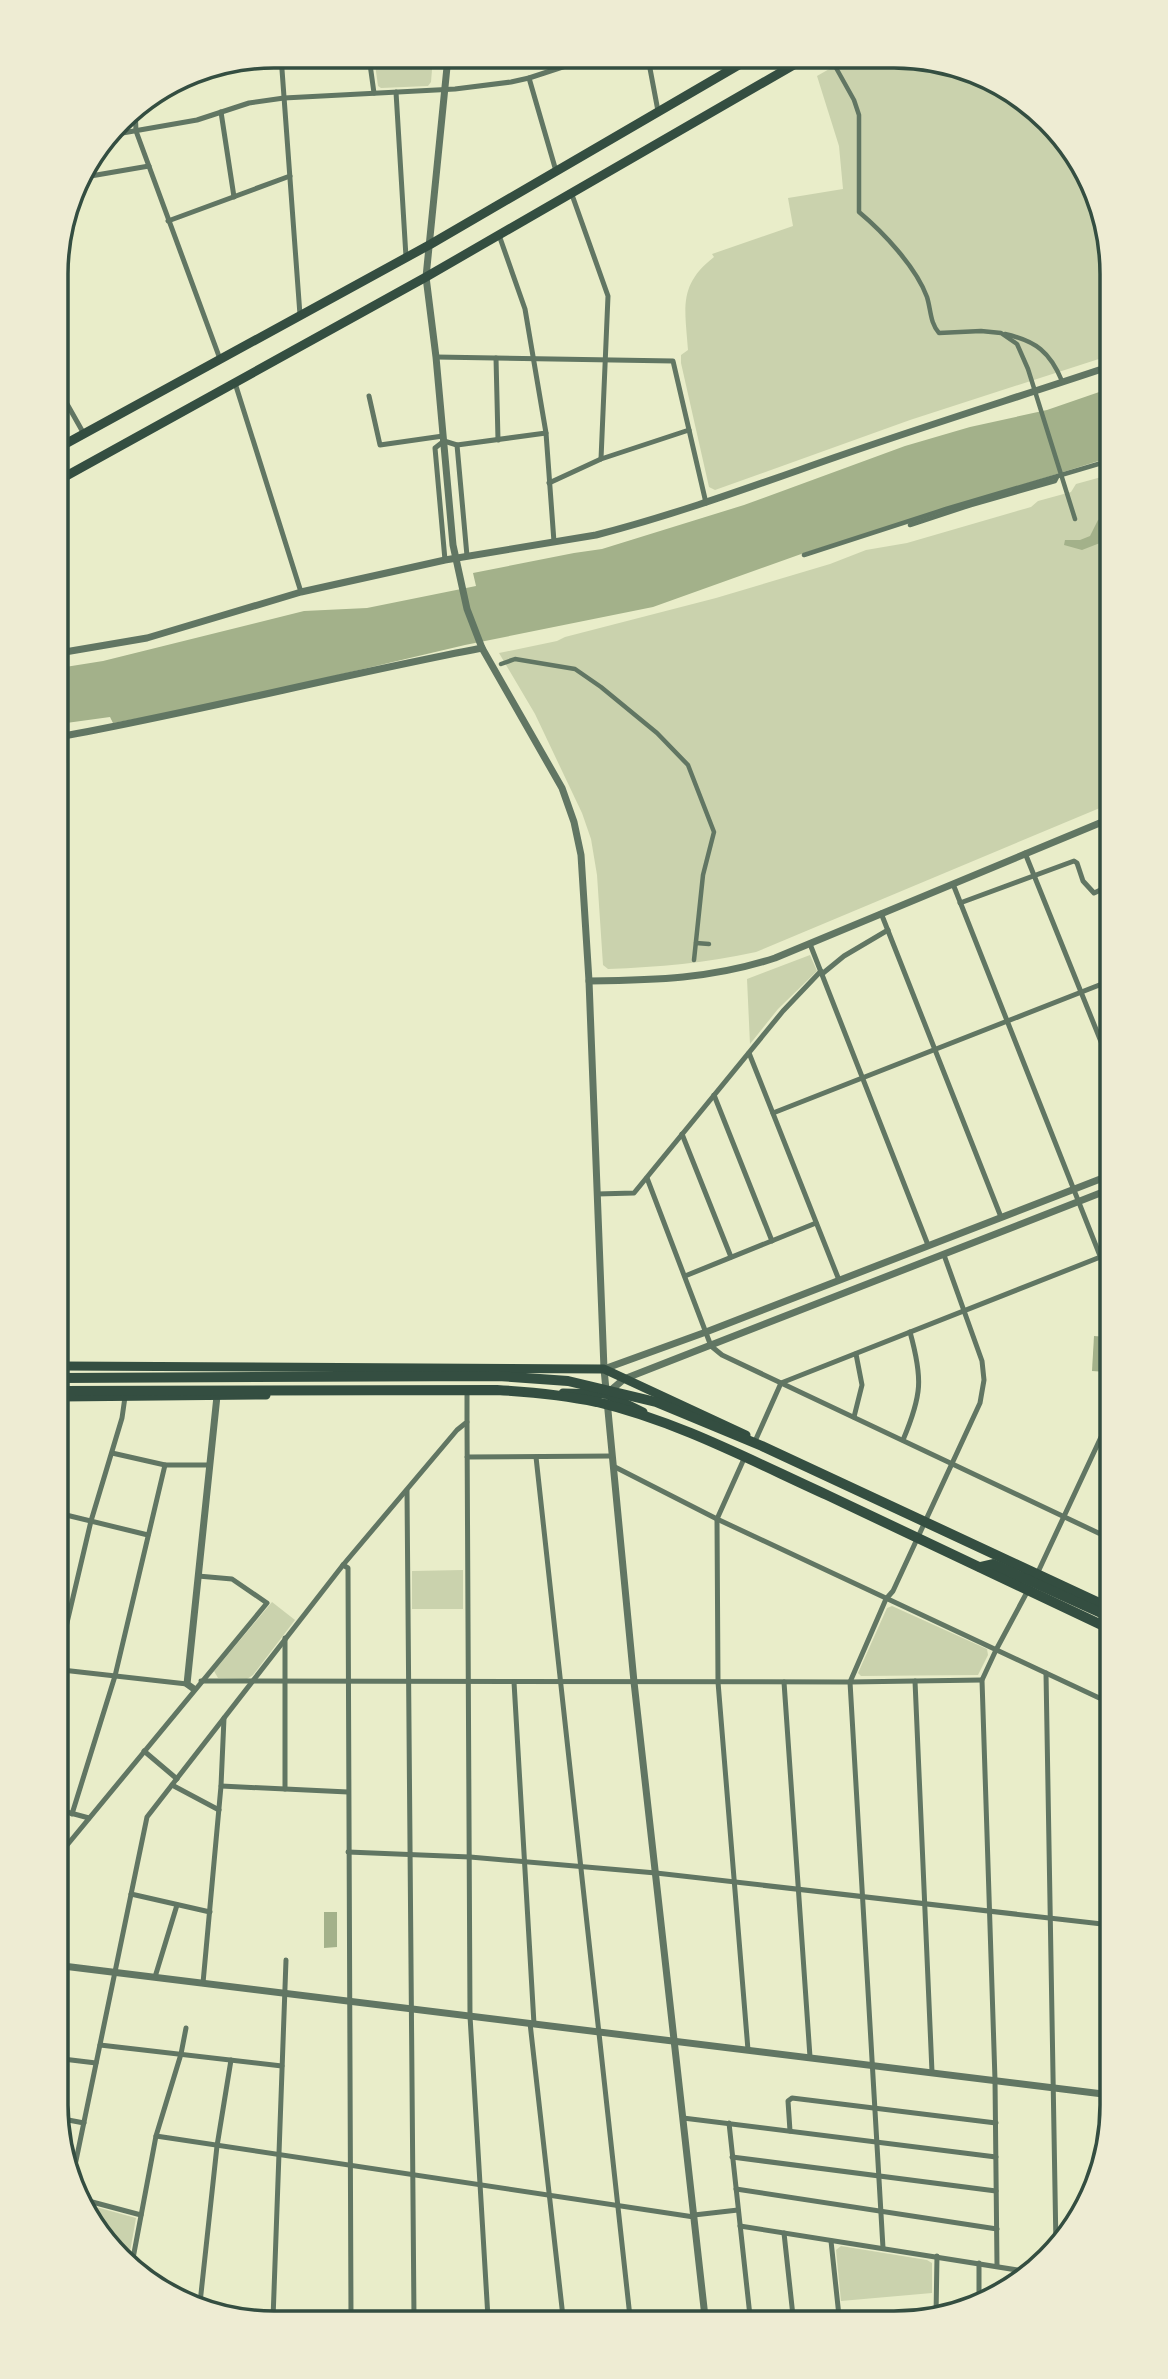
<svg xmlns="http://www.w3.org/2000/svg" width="1168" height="2379" font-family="'Roboto Serif',serif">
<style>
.green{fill:#cad2ad}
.water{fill:#a3b18a}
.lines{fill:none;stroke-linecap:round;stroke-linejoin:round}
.pedestrian{stroke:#617663;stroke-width:4.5}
.minor{stroke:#617663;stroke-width:5}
.tertiary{stroke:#617663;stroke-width:7}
.primary{stroke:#344e41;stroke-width:9}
.trunk{stroke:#344e41;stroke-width:9}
.motorway{stroke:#344e41;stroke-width:10}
.rim{fill:none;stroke:#344e41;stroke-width:3.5}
</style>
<rect width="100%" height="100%" fill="#e9edc9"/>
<g class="green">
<path d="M374,57H433L431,82L428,86L381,88L378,86Z"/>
<path d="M845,60H936L1038,111L1075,153L1104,218L1105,357L910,420L715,490L709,487L681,363V355L688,350C685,308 678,285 714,257L712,254L793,226L788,198L843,189L839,146L817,76Z"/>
<path d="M1105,476L1107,805L756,952C706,963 659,967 608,969L603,965L597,875L591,839L582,813L535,714L499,653L557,641L565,637L716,598L830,564L866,550L907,543L1031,507L1038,501L1071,492L1076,484Z"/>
<path d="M810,955L817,971L778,1009L750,1044L747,979Z"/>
<path d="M463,1570V1609H412V1571Z"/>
<path d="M272,1602L295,1620L253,1675L247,1679L218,1678L214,1671Z"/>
<path d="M892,1606L987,1649L988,1655L978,1675L861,1676L858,1673L887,1608Z"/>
<path d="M96,2207L136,2218L128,2263L124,2262L93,2226Z"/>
<path d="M841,2246L927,2260L932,2263V2293L841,2301L836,2250Z"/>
</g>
<g class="water">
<path d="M1105,390V459L804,553L653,607L465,645L211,705L113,723L110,717L59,724V668L103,661L304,611L367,608L476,586L473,573L574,553L602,549L744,505L905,446L970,427L1047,410Z"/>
<path d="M1106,516V538L1101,539L1100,543L1082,550L1064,545L1065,540H1080L1090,536L1098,520Z"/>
<path d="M1094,1336L1107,1337L1106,1372L1092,1371Z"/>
<path d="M324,1912H337V1947L324,1948Z"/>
</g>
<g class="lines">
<g class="pedestrian">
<path d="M835,66L854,100L859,115V212C883,232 916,267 927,297C931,310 930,323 939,333L981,331L1001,333L1017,344L1028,369L1075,519"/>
<path d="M1005,334C1036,341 1050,352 1062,381"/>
<path d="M910,525L971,505L1055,481L1057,477"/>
<path d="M804,555L946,509L1105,462"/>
<path d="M501,664L515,659L575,669L601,687L657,733L688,765L714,832L703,875L694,960"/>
<path d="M696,943L709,944"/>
</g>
<g class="minor">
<path d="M281,56L300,315"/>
<path d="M369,57L374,93"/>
<path d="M648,58L658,111"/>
<path d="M831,59L835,66"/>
<path d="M529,78L556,171"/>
<path d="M396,92L406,257"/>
<path d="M135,107L136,131L220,359"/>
<path d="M221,112L234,197"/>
<path d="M111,135L197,120L249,103L284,98L455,89L511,82L529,78L590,58"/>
<path d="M79,178L149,166"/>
<path d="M571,192L608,296L601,459"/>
<path d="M168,221L290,176"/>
<path d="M499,235L525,309L546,433L554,542"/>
<path d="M436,357L673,361L706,503"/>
<path d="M496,358L498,440"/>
<path d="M235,383L301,592"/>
<path d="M58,388L84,434"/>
<path d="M369,396L380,445L443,436"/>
<path d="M457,445L467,556"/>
<path d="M549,483L601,459L689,430"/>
<path d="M445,560L435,448L444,441L457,445L546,433"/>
<path d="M1100,822L1107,841"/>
<path d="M1025,853L1108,1059"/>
<path d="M953,884L1108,1276"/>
<path d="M960,903L1074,861L1077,863L1083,881L1094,893L1107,887"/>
<path d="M881,913L1001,1217"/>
<path d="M810,944L928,1245"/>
<path d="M822,974L844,956L888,930"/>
<path d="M749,1053L839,1280"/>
<path d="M714,1095L772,1241"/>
<path d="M773,1113L1107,982"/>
<path d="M682,1134L731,1257"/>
<path d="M647,1178L711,1346L722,1355L1109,1538"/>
<path d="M597,1194L634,1193L783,1011L821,971"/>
<path d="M685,1276L816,1223"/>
<path d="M854,1417L862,1385L856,1354"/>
<path d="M467,1422L470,2016L488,2318"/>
<path d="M756,1439L781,1383L1108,1254"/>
<path d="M903,1440C922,1395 923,1379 910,1332"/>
<path d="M112,1453L165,1465H209"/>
<path d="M467,1457L612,1456"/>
<path d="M536,1457L630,2317"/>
<path d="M743,1461L717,1519L718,1682L748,2050"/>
<path d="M613,1466L717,1519L1110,1703"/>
<path d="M407,1490L414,2318"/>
<path d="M62,1514L148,1535"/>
<path d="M343,1565L348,1568L351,2318"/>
<path d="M1038,1572L1109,1420"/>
<path d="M285,1638V1789"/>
<path d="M62,1644L91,1521L122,1418L125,1397"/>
<path d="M62,1670L187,1684"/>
<path d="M1046,1673L1056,2247"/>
<path d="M201,1681L850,1682L982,1680"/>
<path d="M915,1681L932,2072"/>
<path d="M514,1682L534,2024"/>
<path d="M784,1682L810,2057"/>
<path d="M144,1751L177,1779"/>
<path d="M172,1785L219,1810"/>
<path d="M221,1786L348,1792"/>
<path d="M63,1811L89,1818"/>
<path d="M72,1814L115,1676L165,1465"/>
<path d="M63,1850L267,1603L232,1579L198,1576"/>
<path d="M348,1852L470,1857L656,1873L1111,1925"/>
<path d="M131,1894L210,1912"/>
<path d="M155,1977L177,1905"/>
<path d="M203,1983L221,1786L224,1718"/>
<path d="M530,2023L563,2317"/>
<path d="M100,2045L282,2066"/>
<path d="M63,2059L96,2063"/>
<path d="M683,2118L996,2157"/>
<path d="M63,2119L84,2123"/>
<path d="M729,2123L750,2316"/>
<path d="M790,2131L788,2101L792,2098L996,2123"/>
<path d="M156,2136L694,2217"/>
<path d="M732,2157L996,2191"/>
<path d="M72,2180L147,1817L343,1565L457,1430L467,1422V1390"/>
<path d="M736,2189L997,2229"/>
<path d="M81,2199L141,2215"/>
<path d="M694,2215L738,2210"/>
<path d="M740,2226L1030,2272"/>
<path d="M784,2233L793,2316"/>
<path d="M831,2241L839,2316"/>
<path d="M883,2248L850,1682L886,1599L893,1591L980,1403L984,1380L982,1361L944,1255"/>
<path d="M979,2263V2302"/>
<path d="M997,2266L995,2080L982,1680L996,1650L1026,1594"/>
<path d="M131,2269L156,2136L181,2054L186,2028"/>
<path d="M1020,2270V2281"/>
<path d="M200,2303L217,2146L231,2060"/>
<path d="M225,2315L259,2319"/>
<path d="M936,2316L937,2256"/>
<path d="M273,2319L286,1960"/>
</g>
<g class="tertiary">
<path d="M448,57L426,277L436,357L453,545L467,609L482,648L562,788L574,822L581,855L589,981L604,1369L634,1682L705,2317"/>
<path d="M59,653L147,638L301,592L445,560L596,535C678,514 756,485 836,457C925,426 1015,398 1105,368"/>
<path d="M59,737C201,711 341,675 482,648"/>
<path d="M589,981C656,980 711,979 775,958L1107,820"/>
<path d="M604,1369L706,1332L1108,1176"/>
<path d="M610,1391L624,1379L1108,1190"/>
<path d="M194,1689L187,1684L217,1396"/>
<path d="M63,1966L1111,2095"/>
</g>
<g class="primary">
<path d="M61,1366L604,1369L746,1435"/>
<path d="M563,1393L606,1394L643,1412"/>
<path d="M61,1397L266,1395"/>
</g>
<g class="trunk">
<path d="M58,448L431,244L749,59"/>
<path d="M59,480L426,277L804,59"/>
</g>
<g class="motorway">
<path d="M61,1378L498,1376L568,1381L656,1402L762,1446L1110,1608"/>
<path d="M61,1391L497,1390C531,1392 564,1395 597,1402C677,1421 752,1461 827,1495C922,1539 1016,1584 1110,1629"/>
<path d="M980,1567L993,1564L1110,1617"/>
</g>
</g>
<path d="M0 0H1168V2379H0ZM274 68H894A206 206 0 0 1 1100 274V2105A206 206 0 0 1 894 2311H274A206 206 0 0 1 68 2105V274A206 206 0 0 1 274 68Z" fill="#eeecd3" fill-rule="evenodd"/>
<path class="rim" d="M274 68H894A206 206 0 0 1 1100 274V2105A206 206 0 0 1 894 2311H274A206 206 0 0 1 68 2105V274A206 206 0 0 1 274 68Z"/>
</svg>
